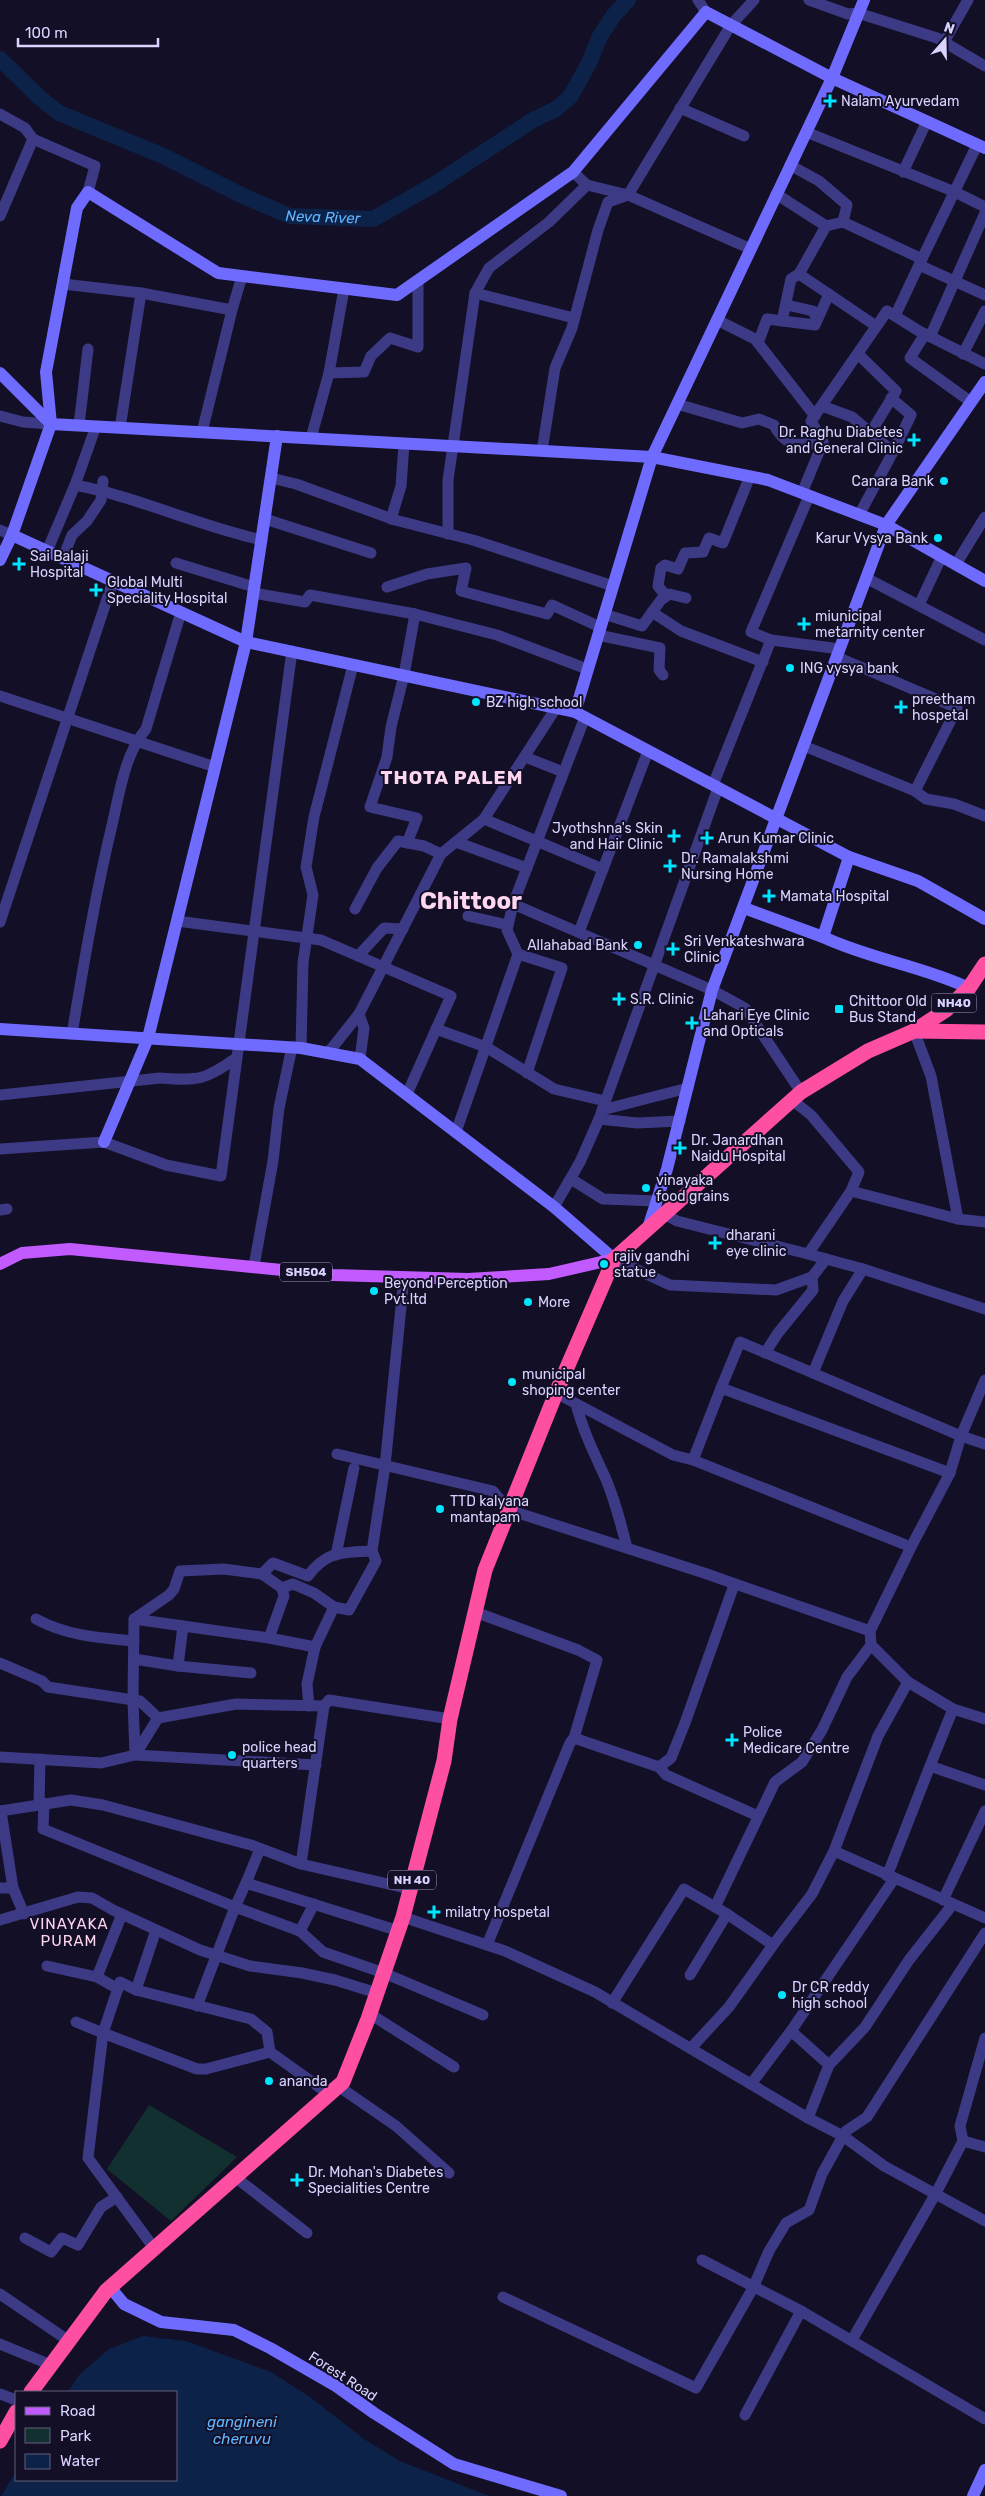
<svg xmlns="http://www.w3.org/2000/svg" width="985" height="2496" font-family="Rubik,sans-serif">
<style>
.green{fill:#12302f}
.water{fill:#0c2248}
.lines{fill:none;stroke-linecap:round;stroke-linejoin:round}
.river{stroke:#0c2248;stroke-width:16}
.street{stroke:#3d3a85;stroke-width:11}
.secondary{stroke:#6f6bff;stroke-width:12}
.primary{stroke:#c25bff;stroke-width:12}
.highway{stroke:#ff4fa3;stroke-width:15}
.poi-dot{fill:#00e5ff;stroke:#130f26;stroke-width:2}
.labels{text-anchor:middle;stroke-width:4;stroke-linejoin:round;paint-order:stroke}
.shield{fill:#130f26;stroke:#9e99be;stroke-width:1}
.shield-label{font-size:12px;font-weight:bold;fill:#d9d4ff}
.poi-label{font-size:14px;fill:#d9d4ff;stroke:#130f26;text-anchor:start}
.street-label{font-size:14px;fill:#d9d4ff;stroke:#130f26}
.water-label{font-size:15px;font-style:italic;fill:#62b6ff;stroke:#130f26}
.neighbourhood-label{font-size:15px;letter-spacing:1px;fill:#ffd6f0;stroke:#130f26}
.district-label{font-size:19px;font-weight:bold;letter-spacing:1px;fill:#ffd6f0;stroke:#130f26}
.town-label{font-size:24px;font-weight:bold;fill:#ffd6f0;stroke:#130f26}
</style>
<rect width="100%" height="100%" fill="#130f26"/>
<path class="green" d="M149,2105L237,2157L171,2221L107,2169Z"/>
<path class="water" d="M143,2336L186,2341L271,2372L310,2397L364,2439L400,2461L489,2496H1L16,2472V2480H176V2392H68L79,2375L109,2349Z"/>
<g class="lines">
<path class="river" id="s1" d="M0,59L40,98L59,113L161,155L245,197L290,216L373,219L435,184L533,120L556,109L570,97L589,63L600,36L614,15L628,0"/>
<g class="street">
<path d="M698,0L706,12"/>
<path d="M809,0L848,14L858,13L937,38L985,66"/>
<path d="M944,42L968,0"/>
<path d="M680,108L744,136"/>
<path d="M0,114L25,128L33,139L0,216"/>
<path d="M806,132L955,192L985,207"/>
<path d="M33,139L95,166L88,192"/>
<path d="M790,165L819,181L847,205L843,222L922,259"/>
<path d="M573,172L587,185L549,222L489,268L475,293L574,318"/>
<path d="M903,172L927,121"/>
<path d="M587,185L628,195L751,249"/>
<path d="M776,194L826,226L843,222"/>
<path d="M826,226L799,274L876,326"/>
<path d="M919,265L977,145"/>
<path d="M63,284L141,293L120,428"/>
<path d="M141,293L232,310L242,276"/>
<path d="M787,305L813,311L817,320"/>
<path d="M895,316L919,265L985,295"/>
<path d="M717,320L755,339L815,416"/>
<path d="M782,321L791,279L799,274"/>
<path d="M925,334L910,358L971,402"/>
<path d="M930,337L985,213"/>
<path d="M758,343L767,319L815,325L829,294"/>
<path d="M858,354L896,391L871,432"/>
<path d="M963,354L985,311"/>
<path d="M329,373L364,372L371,356L390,338L418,347V280"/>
<path d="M891,398L911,415L893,452"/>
<path d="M677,404L742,423L759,419L774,425C786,448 799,446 823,442"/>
<path d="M822,406L852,417L893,452L859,515"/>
<path d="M0,416L23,422L51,424"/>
<path d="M79,425L88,349"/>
<path d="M202,432L232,310"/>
<path d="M311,438L329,373L344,289"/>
<path d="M542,451L555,368L572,328L598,230L608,202L628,195L731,25L754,0"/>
<path d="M271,478L296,484L395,520L473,540L613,586"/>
<path d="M75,485C138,497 198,526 262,540"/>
<path d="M802,493L823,442L811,421L887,311L919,331L985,364"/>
<path d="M265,519L371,553"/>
<path d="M391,519L401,486L404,444"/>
<path d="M0,530L12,535"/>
<path d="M448,534V480L475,293"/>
<path d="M47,551L75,485L96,426"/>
<path d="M63,558L72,535L87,521L101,500L103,481"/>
<path d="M176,563L254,587"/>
<path d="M956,564L985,517"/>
<path d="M866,578L985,640"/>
<path d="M387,587L427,574L466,568L461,591L547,614L552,605L600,627"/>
<path d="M253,593L305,602L310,595L415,614L497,635L587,669"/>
<path d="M666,596L658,586L661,568L665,565L678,569L685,553L703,552L709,538L723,543L750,476"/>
<path d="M919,605L942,556"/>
<path d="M652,612L681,631L763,662"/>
<path d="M604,614L642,626L661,600L669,594L686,598"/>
<path d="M598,635L660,648L659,670L663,675"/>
<path d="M771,640L840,649"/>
<path d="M837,657L957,708L915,791L926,799L954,804L985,816"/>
<path d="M0,696L215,767"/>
<path d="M585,717L513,904L712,990L745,1008L801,1092"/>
<path d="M804,746L915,791"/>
<path d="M525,757L563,772"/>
<path d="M713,785L771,640L751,632L809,496"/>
<path d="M484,819L603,869"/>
<path d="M456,842L527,868"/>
<path d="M407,843L417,818L370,807L387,757L391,727L404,675L415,614"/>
<path d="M355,909L377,868L398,841L424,846L441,854"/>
<path d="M468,916L508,925"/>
<path d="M177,921L321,940L451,996L407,1094"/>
<path d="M0,922L113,581"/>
<path d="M579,932L648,751"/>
<path d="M518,954L562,968L527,1073"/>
<path d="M358,956L384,928L403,929"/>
<path d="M359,1014L364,1028L360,1059"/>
<path d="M436,1029L486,1047L554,1089L605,1101"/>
<path d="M914,1031L931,1076L958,1219L985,1222"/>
<path d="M72,1034C84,962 96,891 113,821C120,790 125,754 146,729L181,612"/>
<path d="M301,1048L303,963L313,895L306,867L314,817L353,665"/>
<path d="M328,1053L359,1014L441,854L484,819L556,708"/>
<path d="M0,1095L160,1078C199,1081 205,1080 236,1058"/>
<path d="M792,1100L811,1115L859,1172L851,1191"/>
<path d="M602,1110L688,1088"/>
<path d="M599,1119L637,1123L680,1121"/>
<path d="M456,1132L518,954L507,930L513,904"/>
<path d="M0,1149L104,1142L166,1165L221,1176L292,651"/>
<path d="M571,1179L603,1199L657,1201"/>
<path d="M554,1207L580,1162L599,1119L718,788"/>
<path d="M0,1210L7,1209"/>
<path d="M664,1214L677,1221L808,1254L851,1191L958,1219"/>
<path d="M808,1254L863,1269"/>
<path d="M614,1259L670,1285L776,1290L812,1277L826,1259"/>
<path d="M254,1266L273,1161L279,1108L292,1047"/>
<path d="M765,1353L778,1333L813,1290L812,1277"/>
<path d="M813,1373L843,1301L863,1269L985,1309"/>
<path d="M985,1380L961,1436L985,1444"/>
<path d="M721,1388L740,1342L961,1436L950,1473"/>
<path d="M556,1393L673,1455L693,1460L911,1547L870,1631"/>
<path d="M576,1404C583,1431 594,1453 605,1477C615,1500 621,1524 627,1548"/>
<path d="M337,1454L493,1491L509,1510L704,1573L870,1631L871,1645L847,1677L822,1730L802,1762L775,1782L715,1907"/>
<path d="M693,1460L721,1388L950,1473L911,1547"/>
<path d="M372,1551L385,1466L404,1277"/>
<path d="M336,1555L354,1468"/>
<path d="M262,1574L282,1588L284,1596L269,1638"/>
<path d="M282,1588L293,1584L314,1593L334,1607"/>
<path d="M475,1612L578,1650L597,1660L574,1738L570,1743L487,1945"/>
<path d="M36,1619C67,1636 100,1638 134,1641"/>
<path d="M134,1619L183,1626"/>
<path d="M871,1645L908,1682"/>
<path d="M134,1659L178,1666L183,1626L269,1638L315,1647L334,1607L349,1610L376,1561L372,1551C343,1552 326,1551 308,1576L273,1563L262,1574L224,1569L180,1571L174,1589L169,1595L134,1619L133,1700L135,1755L316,1765"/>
<path d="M0,1663L42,1681L48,1687L140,1701L158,1718"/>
<path d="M178,1666L251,1673"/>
<path d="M309,1706L307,1684L315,1647"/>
<path d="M953,1709L930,1766L985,1785"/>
<path d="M574,1738L659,1767L666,1775L758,1816"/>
<path d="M0,1757L101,1763L135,1755L158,1718L236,1704L324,1706"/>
<path d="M659,1767L671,1758L685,1723L734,1585"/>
<path d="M44,1803L43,1829L235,1907L246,1883L399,1931"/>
<path d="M39,1804L40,1759"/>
<path d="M0,1811L71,1800L103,1805L251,1845L301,1864L410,1889"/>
<path d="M1,1811L13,1888"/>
<path d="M834,1851L878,1736L908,1682L953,1709L985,1719"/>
<path d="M301,1864L324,1706L329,1700L450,1719"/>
<path d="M887,1876L930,1766"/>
<path d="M246,1883L260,1849"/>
<path d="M0,1888H13L24,1914"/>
<path d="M943,1900L985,1811"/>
<path d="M403,1917L505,1951L595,1992L808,2118L843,2136L822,2174L809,2210L786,2223L769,2251L753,2288L696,2388L503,2297"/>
<path d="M0,1920L78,1897L92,1898L113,1910L200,1950L250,1966L302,1973L335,1980L377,1993"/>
<path d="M300,1931L323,1952L384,1973L483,2015"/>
<path d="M985,1933L867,2117L846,2131L843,2136L884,2166L985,2221"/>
<path d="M47,1966L97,1977"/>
<path d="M690,1975L727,1914"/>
<path d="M118,1989L97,1977L122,1914"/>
<path d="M136,1990L156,1930"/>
<path d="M612,2003L684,1889L727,1914L773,1945L812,1894L834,1851L985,1918"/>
<path d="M197,2006L235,1907L300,1931L314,1904"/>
<path d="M370,2014L454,2067"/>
<path d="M76,2022L103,2033L120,1982L136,1990L251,2019L267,2032L270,2052"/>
<path d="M691,2048L729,2007L773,1945"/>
<path d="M829,2065L865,2027L909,1960L953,1904"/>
<path d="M751,2084L791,2031"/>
<path d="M338,2086L396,2126L449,2173"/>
<path d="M808,2118L829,2065L791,2031L894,1879"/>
<path d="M963,2141L960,2126L985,2038"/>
<path d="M235,2177L307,2233"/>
<path d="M25,2238L51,2252L62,2238L78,2245L101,2207L117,2197"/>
<path d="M154,2248L88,2158L103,2033L197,2069H206L270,2052L329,2094"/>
<path d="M702,2260L801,2311L745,2415"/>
<path d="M0,2294L69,2341"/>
<path d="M801,2311L985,2419"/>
<path d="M852,2340L936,2193L963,2141L985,2147"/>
<path d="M0,2344L51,2365"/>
<path d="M0,2394L16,2400"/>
</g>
<g class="secondary">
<path d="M864,0L832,78L985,148"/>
<path d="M0,373L51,424L12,535L0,560"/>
<path d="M12,535L246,642L575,712L849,857L918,881L985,919"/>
<path d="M575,712L652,457L832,78L706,12L573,172L397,295L218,273L88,192L77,208L46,372L51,424L652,457L768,480L886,525L985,581"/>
<path d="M744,908L823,937L849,857"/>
<path d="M823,937C870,959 922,966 969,988"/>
<path d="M0,1029L301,1048L360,1059L554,1207L614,1259"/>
<path d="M104,1142L148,1038L246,642L277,436"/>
<path d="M648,1228L667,1169L712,990L886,525L985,382"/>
<path d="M110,2287L124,2304L161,2322L234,2330L270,2348L336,2386L374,2413L454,2464L561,2496"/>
<path d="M973,2496L985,2470"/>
</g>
<path class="primary" d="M0,1264L22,1253L70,1249L333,1275L468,1279L549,1274L614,1259"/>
<g class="highway">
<path d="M914,1031L985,1032"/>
<path d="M31,2392L106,2291L343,2082L368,2019L403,1917L444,1761L450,1719L485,1570L556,1393L614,1259L801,1092L868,1051L914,1031L946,1010L969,988L985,964"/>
<path d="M0,2441L16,2412"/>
</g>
</g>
<g class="poi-dot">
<path d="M827.5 93.5h5v5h5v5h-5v5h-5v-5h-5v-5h5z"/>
<path d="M911.5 432.5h5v5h5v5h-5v5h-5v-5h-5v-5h5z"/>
<circle cx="944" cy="481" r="5"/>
<circle cx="938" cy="538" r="5"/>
<path d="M16.5 556.5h5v5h5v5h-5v5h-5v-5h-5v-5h5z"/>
<path d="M93.5 582.5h5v5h5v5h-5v5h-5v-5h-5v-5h5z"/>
<path d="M801.5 616.5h5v5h5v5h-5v5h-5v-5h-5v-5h5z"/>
<circle cx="790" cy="668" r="5"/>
<circle cx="476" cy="702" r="5"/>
<path d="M898.5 699.5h5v5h5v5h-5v5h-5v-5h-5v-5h5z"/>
<path d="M671.5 828.5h5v5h5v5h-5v5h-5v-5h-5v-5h5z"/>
<path d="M704.5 830.5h5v5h5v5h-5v5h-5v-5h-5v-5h5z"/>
<path d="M667.5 858.5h5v5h5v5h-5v5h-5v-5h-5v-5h5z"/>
<path d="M766.5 888.5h5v5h5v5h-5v5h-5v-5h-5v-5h5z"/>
<circle cx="638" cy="945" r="5"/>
<path d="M670.5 941.5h5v5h5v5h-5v5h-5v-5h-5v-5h5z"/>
<path d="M616.5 991.5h5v5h5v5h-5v5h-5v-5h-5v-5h5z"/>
<rect x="834" y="1004" width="10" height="10" rx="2.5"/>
<path d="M689.5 1015.5h5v5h5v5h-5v5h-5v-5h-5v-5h5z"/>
<path d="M677.5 1140.5h5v5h5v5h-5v5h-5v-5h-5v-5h5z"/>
<circle cx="646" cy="1188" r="5"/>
<path d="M712.5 1235.5h5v5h5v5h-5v5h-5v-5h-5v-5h5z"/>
<circle cx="604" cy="1264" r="5"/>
<circle cx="374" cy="1291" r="5"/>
<circle cx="528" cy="1302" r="5"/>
<circle cx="512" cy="1382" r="5"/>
<circle cx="440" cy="1509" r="5"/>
<path d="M729.5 1732.5h5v5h5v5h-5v5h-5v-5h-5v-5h5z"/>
<circle cx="232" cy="1755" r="5"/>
<path d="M431.5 1904.5h5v5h5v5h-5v5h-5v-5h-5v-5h5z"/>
<circle cx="782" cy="1995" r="5"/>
<circle cx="269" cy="2081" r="5"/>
<path d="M294.5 2172.5h5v5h5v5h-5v5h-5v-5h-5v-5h5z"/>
</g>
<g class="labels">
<g class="shield">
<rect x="931.5" y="993.5" width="45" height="19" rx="4"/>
<rect x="280" y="1262.5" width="52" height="19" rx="4"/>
<rect x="388" y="1870.5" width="48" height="19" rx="4"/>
</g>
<g class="shield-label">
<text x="954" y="1007">NH40</text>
<text x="306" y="1276">SH504</text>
<text x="412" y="1884">NH 40</text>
</g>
<g class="poi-label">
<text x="841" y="106">Nalam Ayurvedam</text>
<text x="903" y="437" text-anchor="end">Dr. Raghu Diabetes<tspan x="903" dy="16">and General Clinic</tspan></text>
<text x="934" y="486" text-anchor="end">Canara Bank</text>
<text x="928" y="543" text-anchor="end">Karur Vysya Bank</text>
<text x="30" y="561">Sai Balaji<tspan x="30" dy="16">Hospital</tspan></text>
<text x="107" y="587">Global Multi<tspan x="107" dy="16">Speciality Hospital</tspan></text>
<text x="815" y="621">miunicipal<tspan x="815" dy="16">metarnity center</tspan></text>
<text x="800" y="673">ING vysya bank</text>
<text x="912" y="704">preetham<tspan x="912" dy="16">hospetal</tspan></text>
<text x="486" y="707">BZ high school</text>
<text x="663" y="833" text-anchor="end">Jyothshna's Skin<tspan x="663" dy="16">and Hair Clinic</tspan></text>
<text x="718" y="843">Arun Kumar Clinic</text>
<text x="681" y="863">Dr. Ramalakshmi<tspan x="681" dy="16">Nursing Home</tspan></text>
<text x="780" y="901">Mamata Hospital</text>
<text x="684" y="946">Sri Venkateshwara<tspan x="684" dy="16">Clinic</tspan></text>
<text x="628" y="950" text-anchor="end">Allahabad Bank</text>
<text x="630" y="1004">S.R. Clinic</text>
<text x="849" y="1006">Chittoor Old<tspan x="849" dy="16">Bus Stand</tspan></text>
<text x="703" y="1020">Lahari Eye Clinic<tspan x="703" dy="16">and Opticals</tspan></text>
<text x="691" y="1145">Dr. Janardhan<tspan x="691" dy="16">Naidu Hospital</tspan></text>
<text x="656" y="1185">vinayaka<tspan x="656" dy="16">food grains</tspan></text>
<text x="726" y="1240">dharani<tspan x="726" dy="16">eye clinic</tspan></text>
<text x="614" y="1261">rajiv gandhi<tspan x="614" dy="16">statue</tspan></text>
<text x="384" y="1288">Beyond Perception<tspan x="384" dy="16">Pvt.ltd</tspan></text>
<text x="538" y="1307">More</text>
<text x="522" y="1379">municipal<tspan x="522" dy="16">shoping center</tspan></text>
<text x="450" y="1506">TTD kalyana<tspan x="450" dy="16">mantapam</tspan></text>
<text x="743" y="1737">Police<tspan x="743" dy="16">Medicare Centre</tspan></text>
<text x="242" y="1752">police head<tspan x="242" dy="16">quarters</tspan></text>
<text x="445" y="1917">milatry hospetal</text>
<text x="792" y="1992">Dr CR reddy<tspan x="792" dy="16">high school</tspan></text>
<text x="279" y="2086">ananda</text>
<text x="308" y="2177">Dr. Mohan's Diabetes<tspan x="308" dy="16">Specialities Centre</tspan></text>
</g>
<g class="street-label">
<text transform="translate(343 2376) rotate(33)" y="5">Forest Road</text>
</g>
<g class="water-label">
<text dy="5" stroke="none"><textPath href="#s1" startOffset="366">Neva River</textPath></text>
<text x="242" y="2427">gangineni<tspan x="242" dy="17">cheruvu</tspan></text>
</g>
<g class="neighbourhood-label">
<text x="69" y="1929">VINAYAKA<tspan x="69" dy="17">PURAM</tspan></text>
</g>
<g class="district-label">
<text x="452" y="784">THOTA PALEM</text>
</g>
<g class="town-label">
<text x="471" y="909">Chittoor</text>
</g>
</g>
<rect x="15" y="2391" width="162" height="90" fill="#130f26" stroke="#625e7d"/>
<rect x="25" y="2407" width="25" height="8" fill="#c25bff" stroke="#625e7d"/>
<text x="60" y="2416" font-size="15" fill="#d9d4ff">Road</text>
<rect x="25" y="2428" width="25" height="15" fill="#12302f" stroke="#625e7d"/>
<text x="60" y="2441" font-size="15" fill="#d9d4ff">Park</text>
<rect x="25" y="2454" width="25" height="15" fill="#0c2248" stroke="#625e7d"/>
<text x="60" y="2466" font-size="15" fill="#d9d4ff">Water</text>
<g transform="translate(945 40) rotate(20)" stroke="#130f26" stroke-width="4" paint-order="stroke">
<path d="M0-4L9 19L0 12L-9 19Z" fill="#d9d4ff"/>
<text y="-8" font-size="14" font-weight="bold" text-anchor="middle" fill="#d9d4ff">N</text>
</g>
<path d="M18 38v8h140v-8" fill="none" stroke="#d9d4ff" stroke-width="2.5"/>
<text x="25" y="38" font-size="15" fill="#d9d4ff" stroke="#130f26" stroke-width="4" paint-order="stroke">100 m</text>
</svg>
